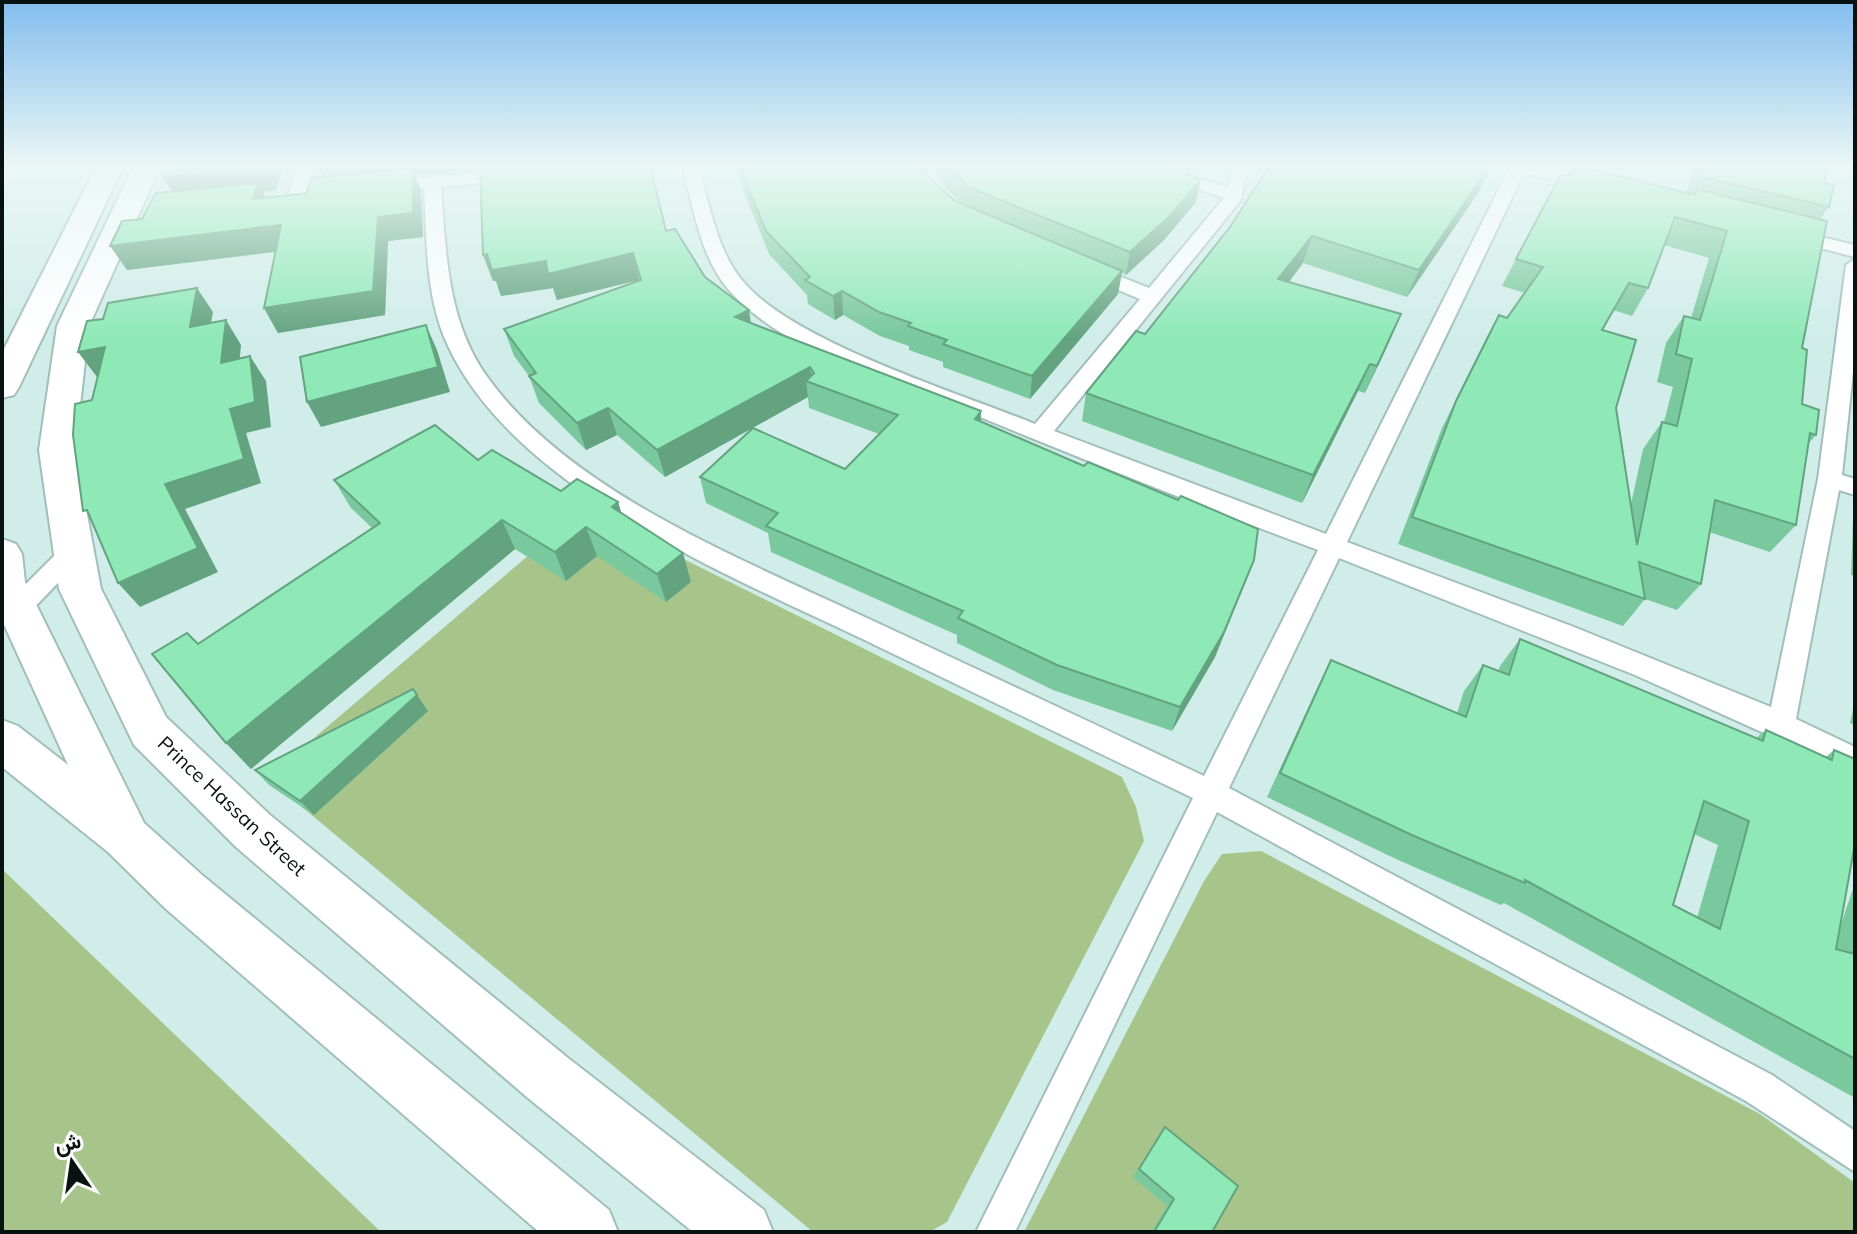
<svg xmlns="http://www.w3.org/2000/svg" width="1857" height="1234" font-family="Mulish,Vazirmatn,sans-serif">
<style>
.green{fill:#a7c58b}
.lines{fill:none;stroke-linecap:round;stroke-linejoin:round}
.street-casing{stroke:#a2beba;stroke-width:4}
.primary-casing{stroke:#a2beba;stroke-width:4}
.street{fill:#fff;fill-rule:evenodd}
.primary{fill:#fff;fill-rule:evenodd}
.wall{fill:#7ac89d;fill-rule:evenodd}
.shaded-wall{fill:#63a380}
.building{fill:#8ee9b7;stroke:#63a380;stroke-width:2;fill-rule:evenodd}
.labels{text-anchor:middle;stroke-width:8;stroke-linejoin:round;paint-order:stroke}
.street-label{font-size:20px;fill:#081210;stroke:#fff}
</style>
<rect width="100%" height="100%" fill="#d0ede9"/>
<g class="green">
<path d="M583,509L1122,777L1136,807L1144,841L947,1222L929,1232H813L267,778Z"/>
<path d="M1261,851L1760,1114L1855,1183V1232H1024L1204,881L1222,854Z"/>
<path d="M2,869L381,1232H2Z"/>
</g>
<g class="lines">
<defs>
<g id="street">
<path d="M299,165H315L305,196L296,201L287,196Z"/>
<path d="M682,165H698C709,202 716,248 741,279C789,341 960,393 1035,424L1140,299L1082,275V267H1096L1149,288L1224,198L1129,165H1155L1228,188L1232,165H1248L1241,200L1054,431L1326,534L1511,165H1534L1600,181L1603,185L1594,190L1524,173L1347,542L1574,627L1771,707L1818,479L1846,265L1855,259V353L1842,475L1855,479V495L1839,490L1796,719L1855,747V774L1635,675L1339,558L1229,788L1772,1075L1855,1131V1172L1746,1101L1217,812L1015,1232H976L1193,798C1088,748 983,697 877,646C739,579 519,494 449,348C425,299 427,242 424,188L415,189L406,184L415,179L515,169L523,174L515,179L441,187C446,253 447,322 488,378C571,493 744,560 869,619C981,671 1092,723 1204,776L1318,550C1197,505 1077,457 958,408C886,379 780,350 728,289C700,256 693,206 682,165Z"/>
<path d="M1787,229L1855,245V257L1781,238L1778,234Z"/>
<path d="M73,543L82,546L85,552L82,558L27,615L2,620V600L11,599L64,546Z"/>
</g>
<g id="primary">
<path d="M97,165H124L19,387L14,395L2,398V353Z"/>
<path d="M134,165H161L89,326L75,450L101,589L166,717L270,815L568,1058L764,1210L773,1232H693L528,1098L236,847L134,745L59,589L39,450L57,326Z"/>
<path d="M2,539L16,544L22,554L25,582L144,823L202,875L609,1210L618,1232H539L166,909L108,852L2,767V720L18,726L68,765L2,620Z"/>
</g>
</defs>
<use href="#street" class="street-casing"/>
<use href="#primary" class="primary-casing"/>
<use href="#street" class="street"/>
<use href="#primary" class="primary"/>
</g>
<g class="wall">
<path d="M318,165H650L666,231L705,277L751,323L981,411V421L1244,586L1215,657L1172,731L1053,690L957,643V635L771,552L768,533L706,503L700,477L845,469L879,434L809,408L808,397L665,477L617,435L586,450L539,403L529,376L514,356L504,329L639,280L557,300L553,288L501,296L496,281H493L480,169L415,176L421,191L423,237L388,241L385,315L278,333L264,308L276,252L127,270L172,192L163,177L276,190L263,192L266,198L307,193L323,177Z"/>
<path d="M737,165H922L928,177L955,201L962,204L945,188L932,165H1176L1191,176L1196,202L1164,240L1126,275L1122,273L1118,294L1030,399L943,367V362L909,350V346L880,336L843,315L835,320L808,304L807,295L769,254L740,182Z"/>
<path d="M1694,165H1826L1824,183L1829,207L1820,219L1802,348V404L1816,435L1808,444L1796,525L1770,552L1709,532L1701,584L1677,610L1645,599L1623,626L1398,544L1442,428L1485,342L1507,318L1525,293L1502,286L1516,259L1570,176L1686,193ZM1664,245L1709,258L1691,318L1684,316L1666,343L1657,382L1673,387L1664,422H1662L1643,449L1631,504L1616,408L1602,330L1613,310L1632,316L1648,288Z"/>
<path d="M1480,190L1407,297L1303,263L1289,282L1389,342L1365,393L1358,391L1302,503L1082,421L1086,393L1145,334L1230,227Z"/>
<path d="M478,460L561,491L618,502L621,512L691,582L666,602L597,556L566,581L515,549L251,769L226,743L198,644L372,528L351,508L334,480Z"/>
<path d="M1855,516V576L1851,575L1853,519Z"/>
<path d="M1520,639L1756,738L1766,730L1826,757L1834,750L1840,927L1855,883V1098L1504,903L1501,905L1396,859L1267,797L1318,686L1331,660L1457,713L1464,691L1483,665L1498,671L1500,666ZM1694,834L1718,845L1697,918L1673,905Z"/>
<path d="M1855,700V725L1850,723Z"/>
<path d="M428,711L314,815L269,785L255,770Z"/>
<path d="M1165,1127L1212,1232H1151L1167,1206L1133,1177Z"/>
</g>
<g class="shaded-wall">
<path d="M264,165H283L276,190L263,192L271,207L177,200L163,177Z"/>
<path d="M318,165H510L415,176L421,191L423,237L388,241L385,315L278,333L264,308L327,185Z"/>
<path d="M1491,165L1480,190L1407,297L1419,270Z"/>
<path d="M1201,179L1196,202L1164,240L1126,275L1130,252Z"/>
<path d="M281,225L294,249L127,270L110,246Z"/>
<path d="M1312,236L1303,263L1270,307L1278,279Z"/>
<path d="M633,253L639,280L557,300L553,288L501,296L496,281H493L483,255L487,254L546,261Z"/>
<path d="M1122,271L1118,294L1030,399L1032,376Z"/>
<path d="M197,288L213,312L206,351L190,327Z"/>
<path d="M842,291L843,315L835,320L833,296Z"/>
<path d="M749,310L753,337L735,317Z"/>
<path d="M1401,314L1389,342L1365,393L1377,366Z"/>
<path d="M226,320L241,345L237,388L221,363Z"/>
<path d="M426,325L437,350L450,392L321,427L307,402Z"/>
<path d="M105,347L123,371L97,377L78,352Z"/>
<path d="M250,356L266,381L271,427L246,433L261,483L185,509L218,572L140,607L118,583L165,484L230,409Z"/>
<path d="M1370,364L1358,391L1302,503L1313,475Z"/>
<path d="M810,367L812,383L806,381L808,397L665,477L657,450Z"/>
<path d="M608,408L617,435L586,450L577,423Z"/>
<path d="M981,411L980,438L975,419Z"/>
<path d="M618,502L627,531L612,507Z"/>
<path d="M502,520L515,549L251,769L226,743Z"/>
<path d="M586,527L597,556L566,581L555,552Z"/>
<path d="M683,553L691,582L666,602L657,574Z"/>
<path d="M1254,560L1215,657L1172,731L1180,707Z"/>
<path d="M417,695L428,711L314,815L300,801Z"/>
</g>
<g class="building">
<path d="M168,165H264L263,167L163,177Z"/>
<path d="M480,165H650L666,231L675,229L705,277L749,310L735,317L981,411L975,419L1084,466L1088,462L1178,500L1181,496L1258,529L1254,560L1224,632L1180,707L1057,665L958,618L963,611L766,526L778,513L700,477L753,428L845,469L898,415L806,381L814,373L810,367L657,450L608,408L577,423L529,376L536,373L504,329L641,280L633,253L548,274L546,261L492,270L487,254L483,255Z"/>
<path d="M739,165H922L928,177L955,201L1122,271L1032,376L943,344L947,340L908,326L911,323L879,312L842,291L833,296L805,280L810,277L766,231Z"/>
<path d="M946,165H1176L1192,170L1187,175L1201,179L1169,217L1130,252L970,188Z"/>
<path d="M1270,165H1490L1419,270L1312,236L1278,279L1401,314L1377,366L1370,364L1313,475L1086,393L1136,331L1145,334L1230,227Z"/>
<path d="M1575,165L1695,195L1696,189L1827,221L1802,348L1807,350L1802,404L1819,410L1816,435L1810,433L1796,525L1715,500L1701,584L1639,562L1645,599L1412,517L1456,401L1499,315L1507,318L1543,267L1516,259L1561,174L1570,176ZM1675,217L1727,231L1700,320L1684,316L1676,354L1692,359L1677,426L1662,422L1637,545L1616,408L1636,340L1602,330L1629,283L1648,288Z"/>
<path d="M1702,165H1826L1824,183L1834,185L1829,207L1699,176Z"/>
<path d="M412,168L413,213L378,217L373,291L264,308L281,225L110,246L122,221L142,219L156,193L258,183L253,199L307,193L311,178Z"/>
<path d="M197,288L190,327L226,320L221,363L250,356L255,402L230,409L244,459L165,484L198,548L118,583L87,510L83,511L73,435L75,404L92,400L105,347L78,352L87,321L103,319L108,303Z"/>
<path d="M426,325L438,367L307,402L300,357Z"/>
<path d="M435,425L478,460L492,450L561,491L577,479L618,502L612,507L683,553L657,574L586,527L555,552L502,520L226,743L152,654L187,633L198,644L380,523L334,480Z"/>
<path d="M1520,639L1763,741L1766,730L1832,760L1834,750L1855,759V843L1836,949L1855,954V1059L1525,880V883L1414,836L1280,773L1331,660L1466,717L1483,665L1509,675ZM1704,801L1749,821L1720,929L1673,905Z"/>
<path d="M413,689L417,695L300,801L255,770Z"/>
<path d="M1165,1127L1238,1186L1212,1232H1154L1174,1199L1139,1169Z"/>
</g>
<linearGradient id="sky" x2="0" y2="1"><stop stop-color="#83bdee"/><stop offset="0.49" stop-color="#eaf7f5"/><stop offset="1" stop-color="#eaf7f5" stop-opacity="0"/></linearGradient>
<rect width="1857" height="338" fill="url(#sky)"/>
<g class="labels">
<g class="street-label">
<text transform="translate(232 806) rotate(43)" y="7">Prince Hassan Street</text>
</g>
</g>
<rect width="1857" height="1234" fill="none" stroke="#081210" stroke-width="8"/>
<g transform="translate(72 1162) rotate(347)" stroke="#ffffff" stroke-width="6" paint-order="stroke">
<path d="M0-6L14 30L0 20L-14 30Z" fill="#081210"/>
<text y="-12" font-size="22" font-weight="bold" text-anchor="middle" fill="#081210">ش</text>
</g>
</svg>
